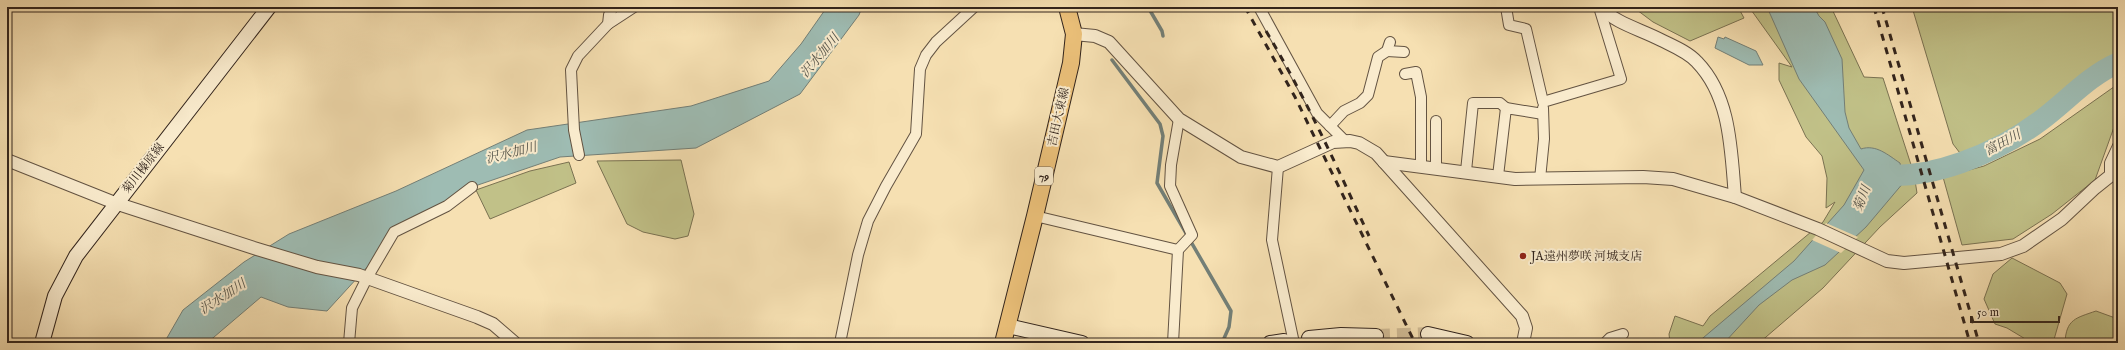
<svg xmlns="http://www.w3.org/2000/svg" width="2125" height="350" font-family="'IM FELL English','Noto Serif JP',serif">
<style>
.green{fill:#c1c188;stroke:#7a7252}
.water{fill:#9ebcb3;stroke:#737f77}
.pier{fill:#f6e0b2}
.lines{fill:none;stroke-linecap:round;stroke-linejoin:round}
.stream{stroke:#737f77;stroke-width:3.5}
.river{stroke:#9ebcb3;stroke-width:21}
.secondary-tunnel{stroke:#cfba94;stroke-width:14;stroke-dasharray:14 7;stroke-linecap:butt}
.minor-casing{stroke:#635342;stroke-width:12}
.tertiary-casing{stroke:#635342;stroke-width:14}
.secondary-casing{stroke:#32241c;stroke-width:16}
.primary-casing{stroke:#32241c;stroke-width:18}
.minor{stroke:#f9ebcd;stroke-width:10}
.tertiary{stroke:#f9ebcd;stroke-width:12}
.secondary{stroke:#f9ebcd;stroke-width:14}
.primary{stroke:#ebc079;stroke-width:16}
.rail{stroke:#32241c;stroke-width:3;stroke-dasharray:7 7;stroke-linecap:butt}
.poi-dot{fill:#8f2418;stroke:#f9ebcd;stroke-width:1.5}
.labels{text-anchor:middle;stroke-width:4;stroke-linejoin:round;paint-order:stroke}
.shield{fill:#f9ebcd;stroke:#6e6051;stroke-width:1}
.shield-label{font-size:11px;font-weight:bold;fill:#32241c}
.street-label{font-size:12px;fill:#32241c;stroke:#f9ebcd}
.poi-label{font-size:12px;fill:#32241c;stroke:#f9ebcd;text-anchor:start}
.water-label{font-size:13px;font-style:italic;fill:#525249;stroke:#f9ebcd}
</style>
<rect width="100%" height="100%" fill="#f6e0b2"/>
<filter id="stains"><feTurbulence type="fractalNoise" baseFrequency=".005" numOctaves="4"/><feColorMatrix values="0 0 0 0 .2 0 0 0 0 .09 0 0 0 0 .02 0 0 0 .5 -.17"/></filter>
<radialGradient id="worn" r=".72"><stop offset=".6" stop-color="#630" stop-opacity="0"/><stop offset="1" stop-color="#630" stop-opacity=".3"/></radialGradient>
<g class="green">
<path d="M1633,7H1738L1744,18L1690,41L1653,22Z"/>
<path d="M1749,7H1831L1864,77L1883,78L1914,174L1917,193L1880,227L1823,288L1759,343H1670L1669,334L1675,316L1703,326L1710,316L1823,222L1835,202L1826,208L1827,178L1822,156L1806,137L1779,80V63L1792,67Z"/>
<path d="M1912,7H2118V56L2080,81L2063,102L2027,123L2003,144L1963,157L1953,144Z"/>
<path d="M2118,84V116L2095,180L2052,214L2013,239L1962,245L1943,177L1984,166L2040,139Z"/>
<path d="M681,160L694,214L688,236L675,239L643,232L627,224L597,161Z"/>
<path d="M569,162L576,183L490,219L476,190L530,171Z"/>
<path d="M2012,258L2060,283L2067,294L2053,343H2032L2007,328L1995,324L1984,299L1993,274Z"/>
<path d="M2096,311L2118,319V343H2065C2066,319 2076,318 2096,311Z"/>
</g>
<g class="water">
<path d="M827,7H862L859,15L800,94L696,148L560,157L472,187L402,229L327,311L288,307L261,297L207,343H164L183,310L244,262L289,234L396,191L527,130L691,106L769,81L801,44Z"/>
<path d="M1767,7H1814L1819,16L1825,22L1842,59L1845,112L1849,128L1861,149C1876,144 1888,155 1900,163L1904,182L1866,227L1825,265L1792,280L1759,305L1724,343H1697L1794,261L1844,205L1864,170L1799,79Z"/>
<path d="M1718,37L1724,39L1725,37L1756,51L1763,65H1749L1715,48Z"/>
</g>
<path class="pier" d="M1826,223L1858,237L1841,253L1812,240Z"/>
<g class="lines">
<g class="stream">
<path d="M1148,7L1162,31L1163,36"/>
<path d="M1112,60L1160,124L1163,136L1157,183L1231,311L1229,327L1222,343"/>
</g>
<path class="river" d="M1875,174C1929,182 1997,153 2040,121C2066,102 2088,76 2118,63"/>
<path class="secondary-tunnel" d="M1376,336L1428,334"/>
<defs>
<g id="minor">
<path d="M1259,7L1317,113L1345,141"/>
<path d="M1506,7L1509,25L1526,29L1543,102L1621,79L1599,7"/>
<path d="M608,24L634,7"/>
<path d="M1387,51L1404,52"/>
<path d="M1405,74L1416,72L1421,97V166"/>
<path d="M1436,121V167"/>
<path d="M1330,126L1344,111L1360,103L1368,95L1378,57L1387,51L1390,42"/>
<path d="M579,155L574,130L571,70L578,56L608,24L609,15L613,7"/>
<path d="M1278,167L1272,240L1294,343"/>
<path d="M1466,171L1473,103H1500L1506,108"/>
<path d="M1498,176L1506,108L1543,114"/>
<path d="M2110,176V163L2118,146"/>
<path d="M1540,179L1544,139L1543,108"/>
<path d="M1035,216L1178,250"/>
<path d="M349,343L352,308L367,278L394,232L447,206L472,187"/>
<path d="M840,343L858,255L868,221L886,186L916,134L920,69L926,55L936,42L974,7"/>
<path d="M1173,343L1178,250L1192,235L1170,186L1171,165L1179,119"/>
<path d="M1605,343L1610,338L1623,334"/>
</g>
<g id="tertiary">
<path d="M1600,7C1617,24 1640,29 1661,40C1673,46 1688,52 1697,62C1731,97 1731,151 1735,197"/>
<path d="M1074,34L1095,36L1109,42L1179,119L1241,157L1278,167L1333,142L1350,141L1359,143L1376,153L1522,316L1526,328L1523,343"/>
<path d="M7,160L115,203L257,249L317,267L359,275L477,317L493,324L515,343"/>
<path d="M1384,162L1515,179L1643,177L1673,179L1735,197L1818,229L1887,261L1904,263L2001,254L2023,246L2062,219L2095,188L2110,176L2118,172"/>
</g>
<g id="secondary">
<path d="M1008,326L1082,343"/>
<path d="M1428,334L1467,343"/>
<path d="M1309,338L1341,335L1376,336"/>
<path d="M42,343L55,296L76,256L269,7"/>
<path d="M1270,343L1284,341"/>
</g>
<path id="primary" d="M1003,343L1035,216L1071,63L1074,34L1067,7"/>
</defs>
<use href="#minor" class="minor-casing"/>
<use href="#tertiary" class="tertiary-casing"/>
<use href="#secondary" class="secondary-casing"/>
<use href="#primary" class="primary-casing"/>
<use href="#minor" class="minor"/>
<use href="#tertiary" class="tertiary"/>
<use href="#secondary" class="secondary"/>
<use href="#primary" class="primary"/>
<g class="rail">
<path d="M1245,7L1295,97L1415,343"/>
<path d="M1874,7L1970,343"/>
<path d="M1882,7L1979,343"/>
<path d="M1266,31C1305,96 1337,167 1369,236"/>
</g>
</g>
<circle class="poi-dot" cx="1523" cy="256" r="4"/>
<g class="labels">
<rect class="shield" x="1035" y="167" width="18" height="18" rx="3"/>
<g class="shield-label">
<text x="1044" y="180">79</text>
</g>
<g class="street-label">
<text transform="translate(1058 117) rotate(-77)" y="4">吉田大東線</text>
<text transform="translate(143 168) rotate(-52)" y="4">菊川榛原線</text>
</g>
<g class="poi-label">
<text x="1531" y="260">JA遠州夢咲 河城支店</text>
</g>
<g class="water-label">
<text transform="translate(819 55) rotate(-50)" y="5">沢水加川</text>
<text transform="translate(2002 142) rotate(-28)" y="5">富田川</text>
<text transform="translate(511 152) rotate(-14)" y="5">沢水加川</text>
<text transform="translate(1861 198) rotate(-69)" y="5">菊川</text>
<text transform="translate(222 296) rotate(-33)" y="5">沢水加川</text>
</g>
</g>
<rect width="2125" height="350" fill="none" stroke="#f6e0b2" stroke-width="24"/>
<rect x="8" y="8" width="2109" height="334" fill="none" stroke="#32241c" stroke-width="2"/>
<rect x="12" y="12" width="2101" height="326" fill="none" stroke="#32241c"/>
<path d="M1971 316v6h88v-6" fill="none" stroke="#32241c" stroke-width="2"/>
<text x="1977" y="316" font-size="12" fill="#32241c" stroke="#f9ebcd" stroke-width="3" paint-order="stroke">50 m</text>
<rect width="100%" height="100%" filter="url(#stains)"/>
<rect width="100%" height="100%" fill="url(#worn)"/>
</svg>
